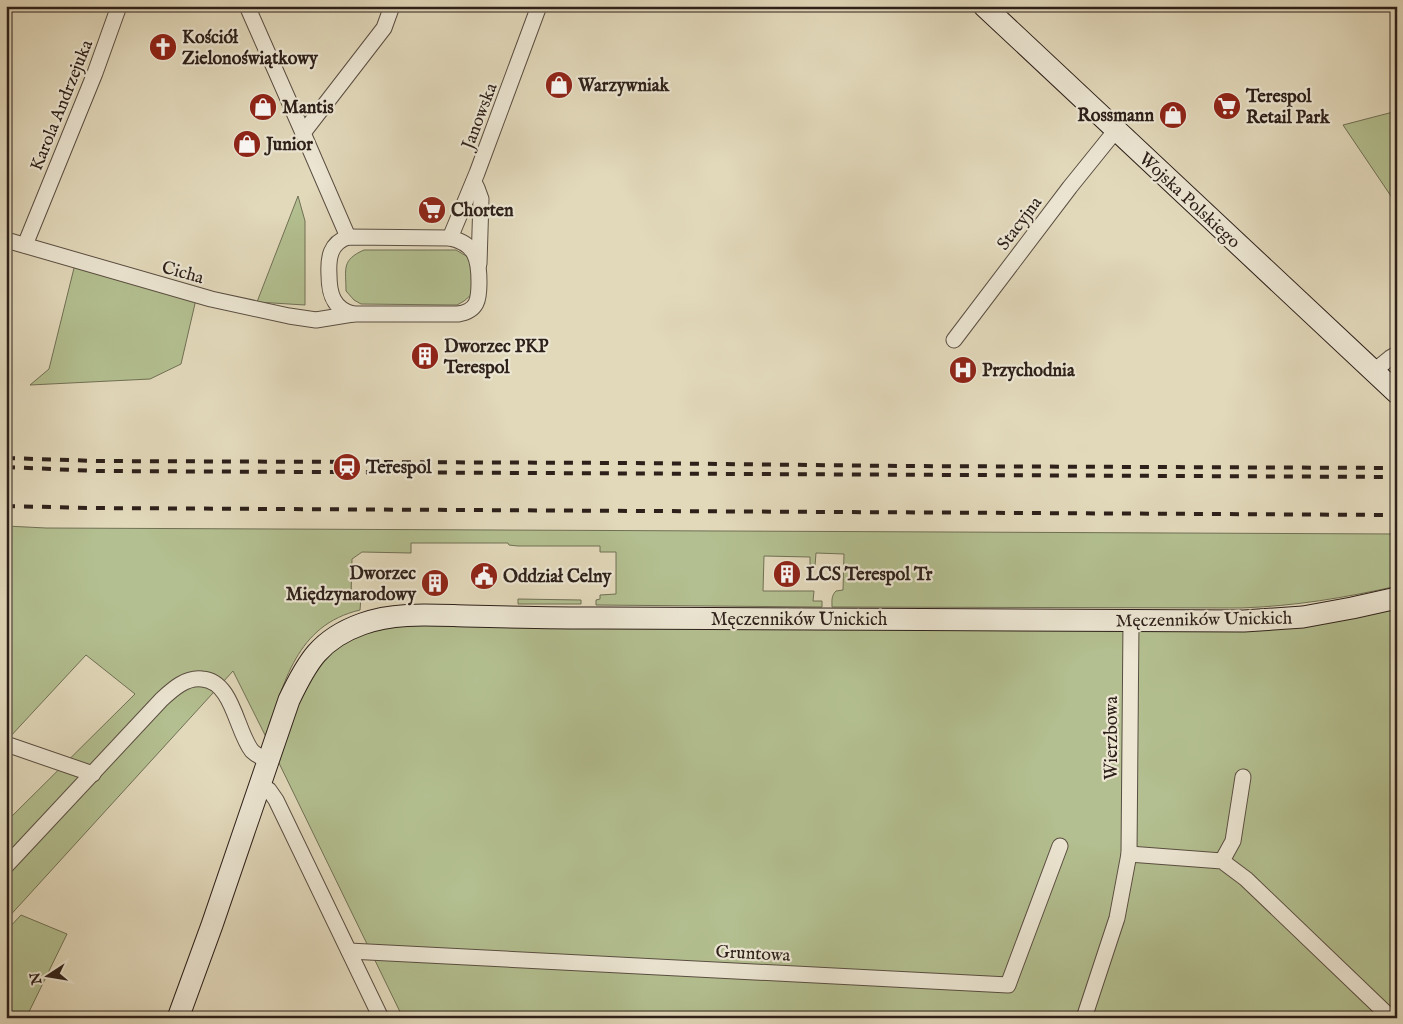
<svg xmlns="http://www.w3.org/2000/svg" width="1403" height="1024" font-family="'IM FELL English',serif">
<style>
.green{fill:#b3bf90;stroke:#707055}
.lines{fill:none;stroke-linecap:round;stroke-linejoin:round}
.minor-casing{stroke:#5a4e42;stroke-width:17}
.secondary-casing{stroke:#2d201a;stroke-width:23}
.minor{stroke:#ece6d3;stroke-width:15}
.secondary{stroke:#ece6d3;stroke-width:21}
.rail{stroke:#2d201a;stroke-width:4;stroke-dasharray:9 9;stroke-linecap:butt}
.labels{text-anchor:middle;stroke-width:4.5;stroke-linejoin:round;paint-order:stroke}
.poi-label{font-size:18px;font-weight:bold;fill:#2d201a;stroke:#ece6d3;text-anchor:start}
.street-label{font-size:18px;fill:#2d201a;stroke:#ece6d3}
</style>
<rect width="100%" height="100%" fill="#e2d9bb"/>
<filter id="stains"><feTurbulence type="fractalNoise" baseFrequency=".004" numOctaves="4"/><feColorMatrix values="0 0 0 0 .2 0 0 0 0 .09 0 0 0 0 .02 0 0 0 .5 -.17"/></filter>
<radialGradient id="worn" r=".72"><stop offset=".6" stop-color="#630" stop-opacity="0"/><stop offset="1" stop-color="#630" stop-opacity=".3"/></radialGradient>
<g class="green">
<path d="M1397,111V205L1343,125Z"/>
<path d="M298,196L305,221V305L257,302Z"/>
<path d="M364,250H456L468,257L472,267V294L464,301L457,305L361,304L354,300L346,291C346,269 341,260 364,250Z"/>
<path d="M76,260L197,295L181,364L150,379L30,385L49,369Z"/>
<path d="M6,526L46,528L1397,534V586C1344,598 1295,606 1241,608L832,607C832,601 831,596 836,591L843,590L844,554L816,553L815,566H810V557L764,556L763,591H814L813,601H822V607L596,605V600L600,599V595L616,594V552H600V546H518L509,545L508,543H411V553L362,552L352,559L351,597H361L360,610C296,625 284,683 266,737L233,671L6,920V822L135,694L86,655L8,739L6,738Z"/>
<path d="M518,599L581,600V604H518Z"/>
<path d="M1397,607V1018H403L278,761L290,721L319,663L352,635L392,625H742Z"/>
<path d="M21,915L67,934L26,1018H6V931Z"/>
</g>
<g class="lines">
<defs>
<g id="minor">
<path d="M247,6L303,133L348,237"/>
<path d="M303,133L384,28L392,6"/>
<path d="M474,182L477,188L481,199L479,264"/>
<path d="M348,237L450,238C476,244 479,259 479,282C479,299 478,311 458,314H353C333,309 329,293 329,275C328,258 330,243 348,237Z"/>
<path d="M450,238L477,173L539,6"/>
<path d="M6,240L211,299L289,316L316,320L353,314"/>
<path d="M25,245L95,73L119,6"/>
<path d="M954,340L1070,187L1116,130"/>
<path d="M1374,371L1390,358L1397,354"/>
<path d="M6,744L93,774"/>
<path d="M260,785L269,790L276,800L381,1018"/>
<path d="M1129,854L1222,861L1246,879L1391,1018"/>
<path d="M1222,861L1233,841L1243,777"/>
<path d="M6,866L162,699C173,689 186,677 202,679C233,681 236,731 252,751C257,756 263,758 269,760"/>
<path d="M349,951L1008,985L1060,846"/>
<path d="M1084,1018L1117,918L1129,854L1131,621"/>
</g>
<g id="secondary">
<path d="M984,6L1397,393"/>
<path d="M178,1018L212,925L289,700C307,662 320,639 362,624C394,612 431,615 466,616C510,617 555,618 600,618C815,619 1029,620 1244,621L1303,617L1352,608L1397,598"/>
</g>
</defs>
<use href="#minor" class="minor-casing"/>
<use href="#secondary" class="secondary-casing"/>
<use href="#minor" class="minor"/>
<use href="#secondary" class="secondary"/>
<g class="rail">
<path d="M6,458L97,461L630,463L900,466L1397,468"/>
<path d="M6,467L96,471L1397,477"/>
<path d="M6,506L89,508L1397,515"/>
</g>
</g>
<defs>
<symbol id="church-disc" viewBox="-11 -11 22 22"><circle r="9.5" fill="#8f2418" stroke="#ece6d3"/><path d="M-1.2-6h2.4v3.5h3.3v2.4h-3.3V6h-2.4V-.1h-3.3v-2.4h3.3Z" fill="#fff"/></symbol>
<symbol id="shop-disc" viewBox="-11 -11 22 22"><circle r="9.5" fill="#8f2418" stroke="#ece6d3"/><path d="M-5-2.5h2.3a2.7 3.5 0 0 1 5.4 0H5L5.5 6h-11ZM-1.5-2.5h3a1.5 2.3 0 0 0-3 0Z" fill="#fff"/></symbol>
<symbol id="supermarket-disc" viewBox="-11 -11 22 22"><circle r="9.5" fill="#8f2418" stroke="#ece6d3"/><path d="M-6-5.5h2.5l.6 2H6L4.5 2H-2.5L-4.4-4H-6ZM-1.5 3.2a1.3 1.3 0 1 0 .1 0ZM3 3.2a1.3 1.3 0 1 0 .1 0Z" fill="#fff"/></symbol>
<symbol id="building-disc" viewBox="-11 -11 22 22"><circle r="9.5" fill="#8f2418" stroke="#ece6d3"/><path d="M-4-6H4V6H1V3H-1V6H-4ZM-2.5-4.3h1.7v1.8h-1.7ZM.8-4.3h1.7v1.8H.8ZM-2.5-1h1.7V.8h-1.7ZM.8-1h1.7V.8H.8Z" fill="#fff"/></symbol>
<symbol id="hospital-disc" viewBox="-11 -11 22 22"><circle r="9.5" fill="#8f2418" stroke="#ece6d3"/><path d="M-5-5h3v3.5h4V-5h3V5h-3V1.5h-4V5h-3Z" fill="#fff"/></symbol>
<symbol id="station-disc" viewBox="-11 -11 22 22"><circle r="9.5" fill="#8f2418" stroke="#ece6d3"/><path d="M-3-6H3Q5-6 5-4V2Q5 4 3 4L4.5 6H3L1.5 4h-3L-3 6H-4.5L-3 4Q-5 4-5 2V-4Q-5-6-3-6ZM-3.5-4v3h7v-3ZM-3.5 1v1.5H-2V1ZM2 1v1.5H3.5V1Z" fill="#fff"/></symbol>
<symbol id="civic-disc" viewBox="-11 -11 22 22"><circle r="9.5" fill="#8f2418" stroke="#ece6d3"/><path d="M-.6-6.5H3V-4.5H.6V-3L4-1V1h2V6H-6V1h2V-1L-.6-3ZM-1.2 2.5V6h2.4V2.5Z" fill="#fff"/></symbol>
</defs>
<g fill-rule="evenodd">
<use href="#church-disc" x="147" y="31" width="32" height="32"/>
<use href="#shop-disc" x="543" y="69" width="32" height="32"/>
<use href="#supermarket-disc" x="1211" y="90" width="32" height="32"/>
<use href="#shop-disc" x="247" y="91" width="32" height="32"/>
<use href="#shop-disc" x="1157" y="99" width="32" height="32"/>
<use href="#shop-disc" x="231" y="128" width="32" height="32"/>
<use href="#supermarket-disc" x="416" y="194" width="32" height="32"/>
<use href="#building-disc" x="409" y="340" width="32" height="32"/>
<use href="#hospital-disc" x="947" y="354" width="32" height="32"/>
<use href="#station-disc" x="331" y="451" width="32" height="32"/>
<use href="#building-disc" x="771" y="558" width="32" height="32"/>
<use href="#civic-disc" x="468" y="560" width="32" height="32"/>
<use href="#building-disc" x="419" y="567" width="32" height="32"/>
</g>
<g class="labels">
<g class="poi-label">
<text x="182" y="43">Kościół<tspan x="182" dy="21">Zielonoświątkowy</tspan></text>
<text x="578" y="91">Warzywniak</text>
<text x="1246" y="102">Terespol<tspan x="1246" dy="21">Retail Park</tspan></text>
<text x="282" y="113">Mantis</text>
<text x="1154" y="121" text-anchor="end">Rossmann</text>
<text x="266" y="150">Junior</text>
<text x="451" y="216">Chorten</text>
<text x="444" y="352">Dworzec PKP<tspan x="444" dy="21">Terespol</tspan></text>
<text x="982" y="376">Przychodnia</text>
<text x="366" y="473">Terespol</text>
<text x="416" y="579" text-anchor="end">Dworzec<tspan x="416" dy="21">Międzynarodowy</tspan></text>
<text x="806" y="580">LCS Terespol Tr</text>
<text x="503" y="582">Oddział Celny</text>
</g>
<g class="street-label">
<text transform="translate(61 105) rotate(-68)" y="6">Karola Andrzejuka</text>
<text transform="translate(479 116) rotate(-69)" y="6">Janowska</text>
<text transform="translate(1190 200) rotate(43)" y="6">Wojska Polskiego</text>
<text transform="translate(1019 223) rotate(-53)" y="6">Stacyjna</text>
<text transform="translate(183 272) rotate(16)" y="6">Cicha</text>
<text x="799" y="625">Męczenników Unickich</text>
<text transform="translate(1204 619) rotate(-1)" y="6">Męczenników Unickich</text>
<text transform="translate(1111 738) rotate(-90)" y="6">Wierzbowa</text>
<text transform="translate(753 953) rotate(3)" y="6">Gruntowa</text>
</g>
</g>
<rect width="1403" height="1024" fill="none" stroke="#e2d9bb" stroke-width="25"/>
<rect x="8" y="8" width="1388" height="1009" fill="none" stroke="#2d201a" stroke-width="2.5"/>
<rect x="12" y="12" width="1378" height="999" fill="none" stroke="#2d201a"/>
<g transform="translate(48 976) rotate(258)" stroke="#ece6d3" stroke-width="4" paint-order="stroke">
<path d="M0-4L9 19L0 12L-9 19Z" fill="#2d201a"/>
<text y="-8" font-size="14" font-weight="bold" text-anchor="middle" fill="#2d201a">N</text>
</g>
<rect width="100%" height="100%" filter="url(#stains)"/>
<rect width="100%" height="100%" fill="url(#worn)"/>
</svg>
